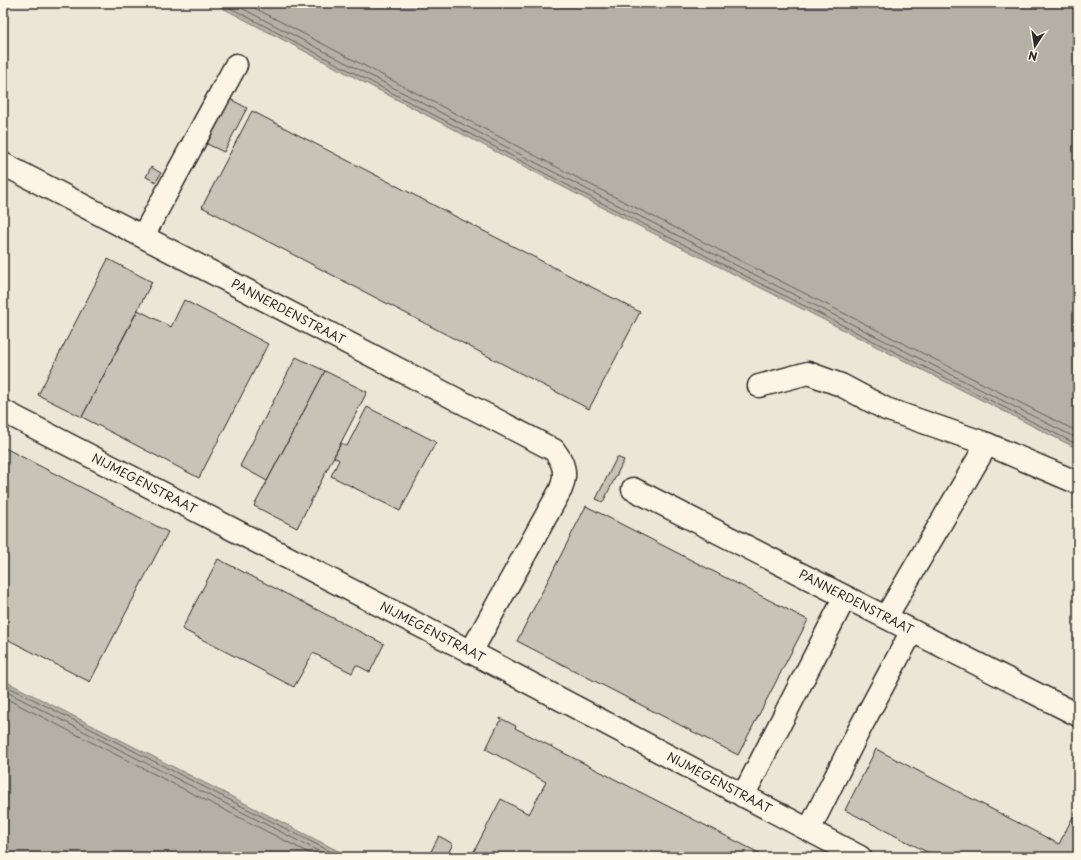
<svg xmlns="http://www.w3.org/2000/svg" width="1081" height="860" font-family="'Playpen Sans',sans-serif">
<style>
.built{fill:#ece6d7}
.water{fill:#b4b0a5;stroke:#7d7b74}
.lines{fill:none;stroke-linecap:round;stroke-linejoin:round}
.shore{stroke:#62605c;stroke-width:1}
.building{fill:#c8c3b7;stroke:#2b2b2b}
.minor-casing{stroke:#2b2b2b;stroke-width:25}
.minor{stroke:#fcf5e5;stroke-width:22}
.labels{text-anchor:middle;stroke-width:4;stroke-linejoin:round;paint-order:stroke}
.street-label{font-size:12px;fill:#2b2b2b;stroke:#fcf5e5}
</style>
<rect width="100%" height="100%" fill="#fcf5e5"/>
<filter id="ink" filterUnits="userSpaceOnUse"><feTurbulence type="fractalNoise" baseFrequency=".025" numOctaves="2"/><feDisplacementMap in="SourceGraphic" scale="8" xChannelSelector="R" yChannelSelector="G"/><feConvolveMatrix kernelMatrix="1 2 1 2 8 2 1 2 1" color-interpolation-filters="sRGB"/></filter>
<g filter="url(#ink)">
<path class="built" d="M3,3H273L1078,420V857H254L3,724Z"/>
<g class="water">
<path d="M213,3H1078V449L586,199Z"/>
<path d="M3,680L350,857H3Z"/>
</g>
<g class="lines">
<g class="shore">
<path d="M221,3L588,196L1078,445"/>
<path d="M232,3L590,191L1078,439"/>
<path d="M245,3L593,186L1078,432"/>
<path d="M3,684L341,857"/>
<path d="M3,690L330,857"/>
<path d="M3,697L317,857"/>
</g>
</g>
<g class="building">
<path d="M230,99L247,108L224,152L207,144Z"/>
<path d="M252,111L640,312L589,409L202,207Z"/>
<path d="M151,167L161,173L156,182L146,177Z"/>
<path d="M108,259L152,282L82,417L38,395Z"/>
<path d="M184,300L268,344L199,478L82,417L138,310L171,327Z"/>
<path d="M296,357L325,371L267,481L240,466Z"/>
<path d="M325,371L367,392L297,528L254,506Z"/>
<path d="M367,407L436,442L400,511L331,476L339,460L334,457L341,443L347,446Z"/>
<path d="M3,447L168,532L90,682L3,637Z"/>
<path d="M617,457L624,460L603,502L596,499Z"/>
<path d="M586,506L808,620L738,755L517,641Z"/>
<path d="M218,559L384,644L370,672L356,665L352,673L313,653L294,687L182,629Z"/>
<path d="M500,718L516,726L515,728L767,857H471L501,799L529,814L546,782L486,749L499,722L501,721Z"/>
<path d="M876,749L1059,844L1078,807V857H924L927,852L845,810Z"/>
<path d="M439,836L453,844L446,857H428Z"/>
</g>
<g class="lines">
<defs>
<g id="minor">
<path id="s1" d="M3,164L554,450C564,463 567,473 561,489L471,652"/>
<path d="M143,236L236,65"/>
<path d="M759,386L808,373L841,385L886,409L987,444L1078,483"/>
<path id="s2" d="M3,411L471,652L860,857"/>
<path id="s3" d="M633,489L1078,715"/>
<path d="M886,617L987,444"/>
<path d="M743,796L845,597"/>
<path d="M809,830L858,732L912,631"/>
</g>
</defs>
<use href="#minor" class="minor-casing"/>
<use href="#minor" class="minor"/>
</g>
</g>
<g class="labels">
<g class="street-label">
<text dy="4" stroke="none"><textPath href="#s1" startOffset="321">PANNERDENSTRAAT</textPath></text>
<text dy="4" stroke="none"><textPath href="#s2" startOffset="159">NIJMEGENSTRAAT</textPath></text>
<text dy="4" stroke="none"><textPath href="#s3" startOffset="250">PANNERDENSTRAAT</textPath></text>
<text dy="4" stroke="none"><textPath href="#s2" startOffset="483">NIJMEGENSTRAAT</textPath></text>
<text dy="4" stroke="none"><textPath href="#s2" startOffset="807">NIJMEGENSTRAAT</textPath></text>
</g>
</g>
<rect width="1081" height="860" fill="none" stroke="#fcf5e5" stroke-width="16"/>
<rect x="8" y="8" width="1065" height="844" fill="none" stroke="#2b2b2b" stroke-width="1.5" filter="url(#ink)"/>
<g transform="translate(1035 46) rotate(192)" stroke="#fcf5e5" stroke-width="3" paint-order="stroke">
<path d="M0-3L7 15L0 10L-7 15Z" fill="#2b2b2b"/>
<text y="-6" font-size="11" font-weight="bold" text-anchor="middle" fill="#2b2b2b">N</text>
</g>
</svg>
